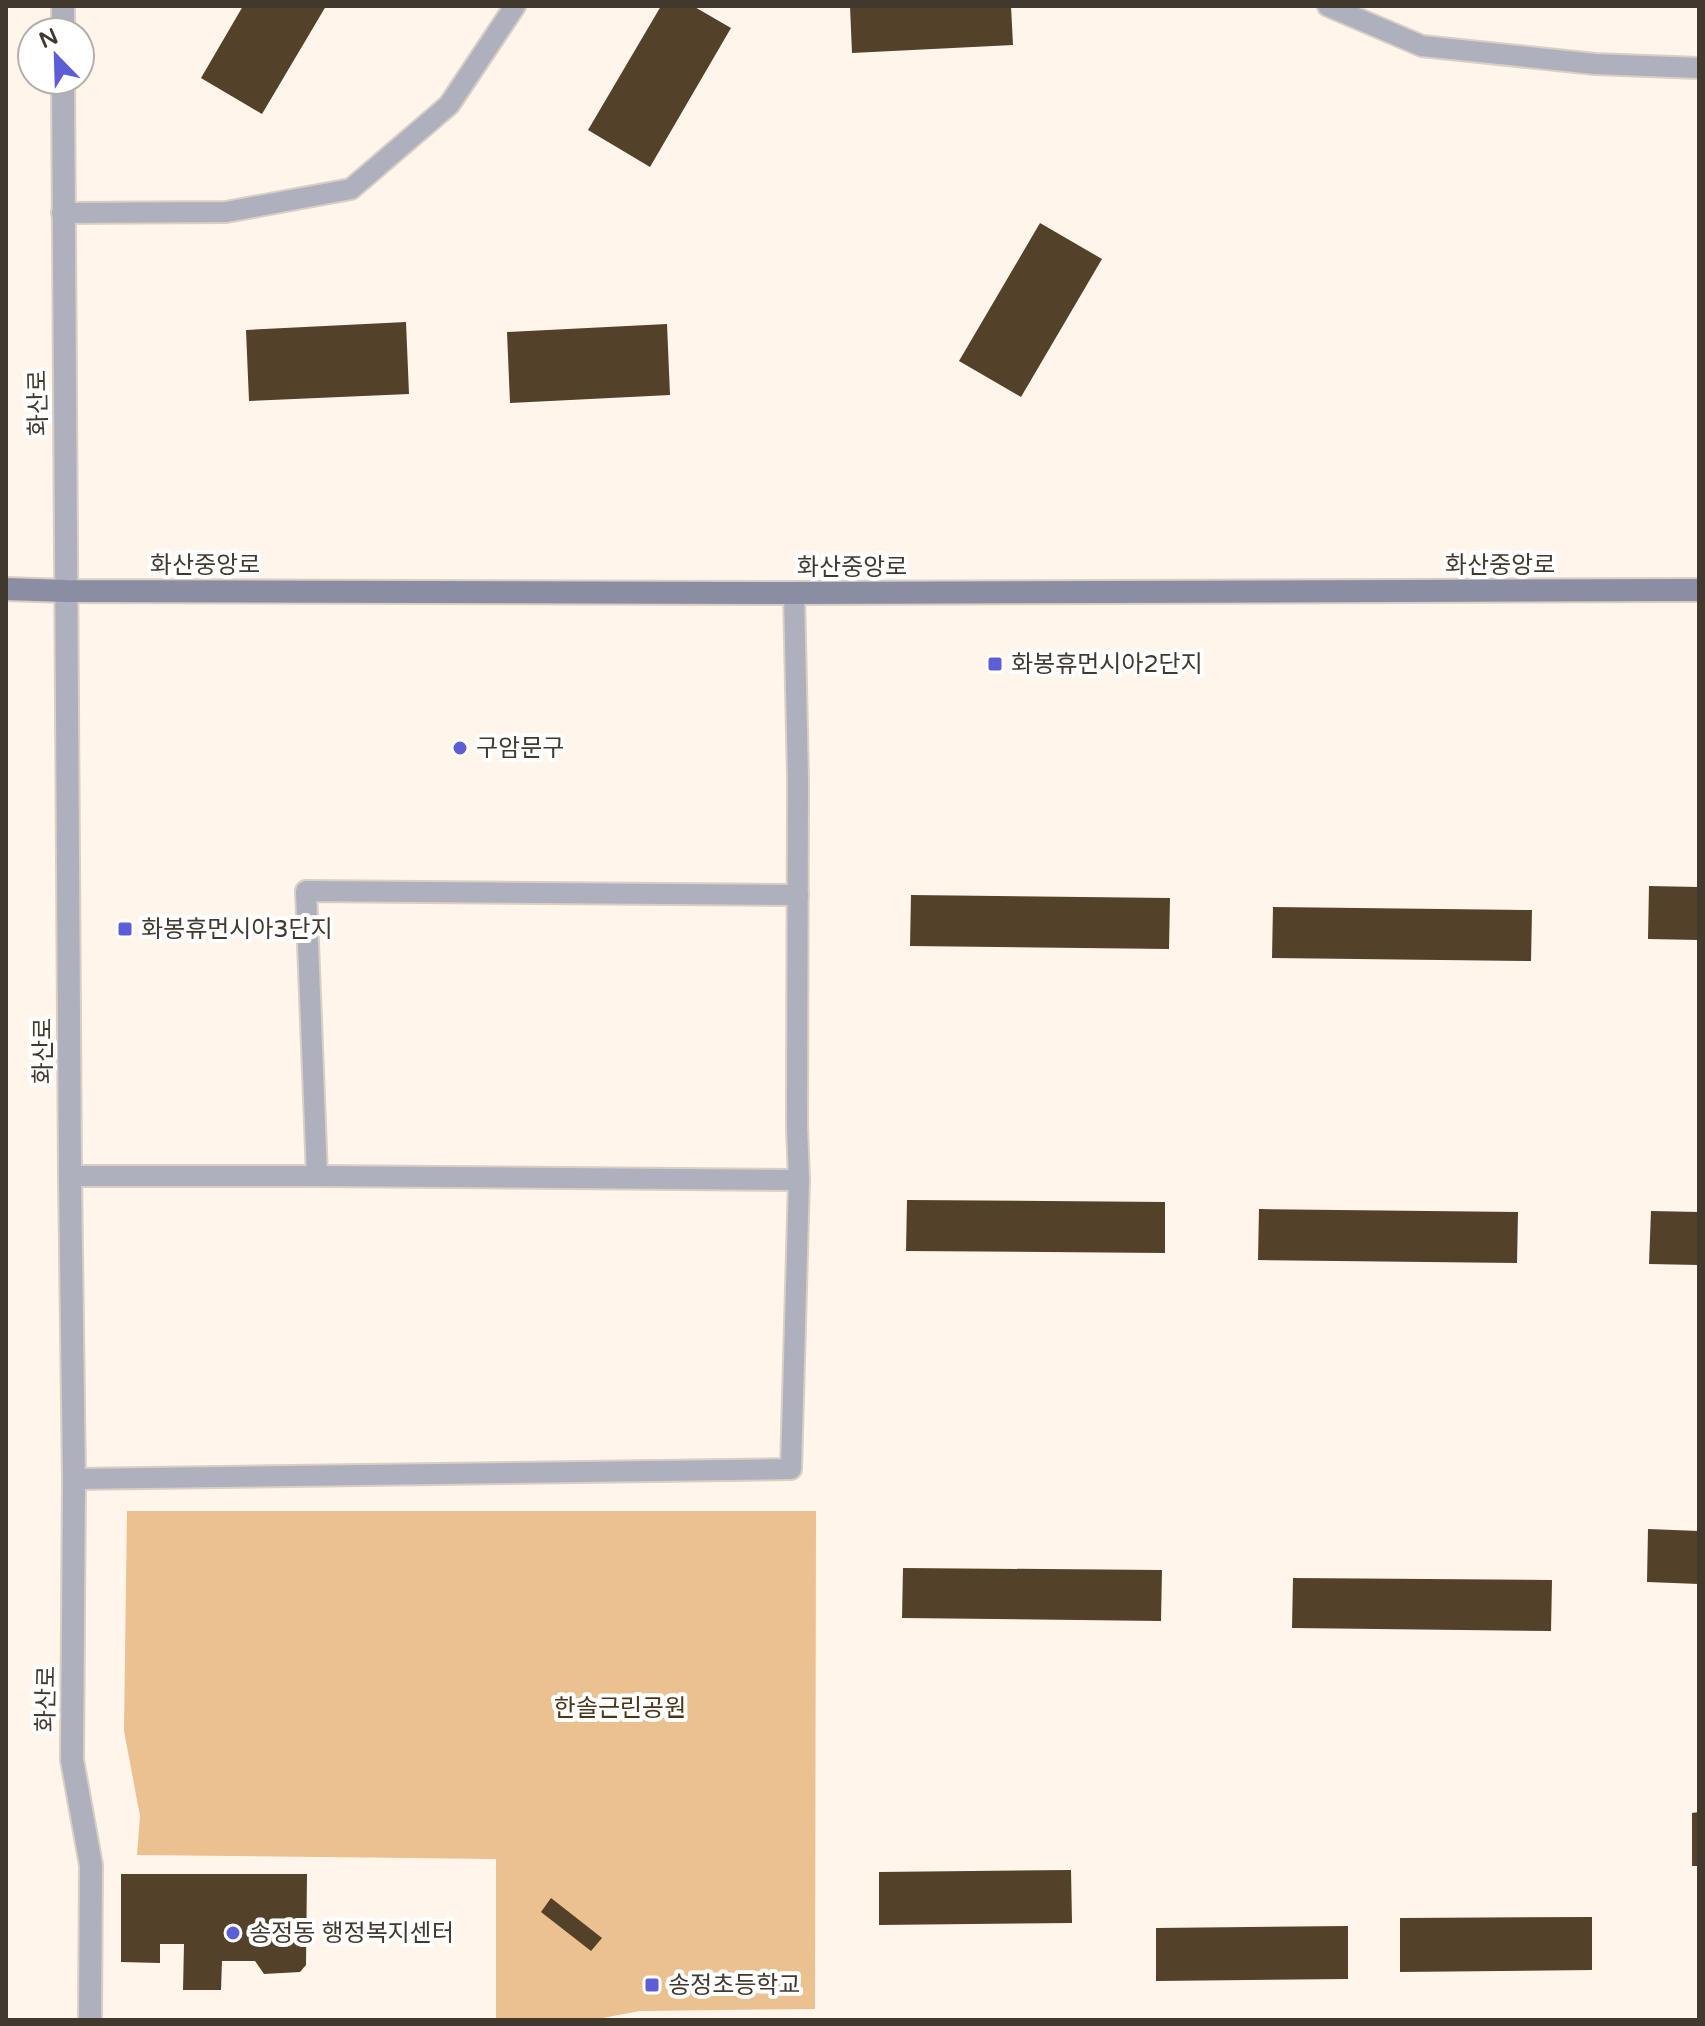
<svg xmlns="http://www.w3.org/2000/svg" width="1705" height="2026" font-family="'Varela Round','Noto Sans KR',sans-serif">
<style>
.green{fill:#ebc190}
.building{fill:#53412a}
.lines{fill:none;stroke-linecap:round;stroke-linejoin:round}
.service-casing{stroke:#d9cfc5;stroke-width:24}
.tertiary-casing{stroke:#d9cfc5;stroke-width:26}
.secondary-casing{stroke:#d9cfc5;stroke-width:26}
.service{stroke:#aeb0be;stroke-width:20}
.tertiary{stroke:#aeb0be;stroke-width:22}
.secondary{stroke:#8b8ea2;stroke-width:22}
.poi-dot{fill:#5d5dd5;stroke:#fff;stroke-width:3}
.labels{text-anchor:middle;stroke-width:8;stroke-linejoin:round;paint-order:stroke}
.street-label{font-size:24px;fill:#41382e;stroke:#fff}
.poi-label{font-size:24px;fill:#41382e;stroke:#fff;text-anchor:start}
.park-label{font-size:24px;fill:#4a3519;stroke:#fff}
</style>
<rect width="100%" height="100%" fill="#fff5eb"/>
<path class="green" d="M127,1511H816L815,2009L640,2011L592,2020H496V1859L137,1855L140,1816L124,1731Z"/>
<g class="building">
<path d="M243,6H326L262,114L201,78Z"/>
<path d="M661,6H693L731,28L650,167L588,130Z"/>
<path d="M850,6H1011L1013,45L852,53Z"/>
<path d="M1040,223L1102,259L1021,397L959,361Z"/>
<path d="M406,322L409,394L249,401L246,330Z"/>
<path d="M667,324L670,395L510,403L507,332Z"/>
<path d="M1649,886L1699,887V940L1648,939Z"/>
<path d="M911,895L1170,898L1169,949L910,946Z"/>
<path d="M1273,907L1532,910L1531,961L1272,958Z"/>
<path d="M907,1200L1165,1202V1253L906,1251Z"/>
<path d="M1259,1209L1518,1212L1517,1263L1258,1260Z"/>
<path d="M1651,1211L1699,1212V1265L1649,1264Z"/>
<path d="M1648,1529L1699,1531V1584L1647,1582Z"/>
<path d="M903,1568L1162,1570L1161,1621L902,1618Z"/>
<path d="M1293,1578L1552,1580L1551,1631L1292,1628Z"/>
<path d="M1699,1812V1866H1692V1813Z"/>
<path d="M1071,1870L1072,1923L879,1925V1872Z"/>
<path d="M121,1874H307L306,1965L300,1972L264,1974L255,1961H222L221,1990H183L184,1944H160V1963L121,1962Z"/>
<path d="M551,1898L602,1938L591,1951L541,1912Z"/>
<path d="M1592,1917V1970L1400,1972V1918Z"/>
<path d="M1348,1926V1979L1156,1981V1928Z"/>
</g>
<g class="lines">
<defs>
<g id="service">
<path d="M1328,6L1422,46L1595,64L1699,68"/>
<path d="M62,213L226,212L351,189L449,105L515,6"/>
<path d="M70,1176H317L799,1180"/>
<path d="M317,1176L306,891L798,895"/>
<path d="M74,1479L791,1469L799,1180L797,1126L798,779L794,593"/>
</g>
<g id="tertiary">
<path d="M63,32V6"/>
<path d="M63,80L70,1176L74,1479L72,1760L91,1865L90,2020"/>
</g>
<path id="secondary" d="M6,589L66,591L794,593L1699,590"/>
</defs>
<use href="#service" class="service-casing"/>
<use href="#tertiary" class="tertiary-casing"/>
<use href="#secondary" class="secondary-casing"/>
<use href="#service" class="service"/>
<use href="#tertiary" class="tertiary"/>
<use href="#secondary" class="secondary"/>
</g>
<g class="poi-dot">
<rect x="987" y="656" width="16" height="16" rx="4"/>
<circle cx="460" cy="748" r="8"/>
<rect x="117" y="921" width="16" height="16" rx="4"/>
<circle cx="233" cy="1933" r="8"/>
<rect x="644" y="1977" width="16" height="16" rx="4"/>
</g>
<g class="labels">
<g class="street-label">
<text transform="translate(38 403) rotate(-91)" y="8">화산로</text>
<text x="205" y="573">화산중앙로</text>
<text x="1500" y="573">화산중앙로</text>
<text x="852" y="575">화산중앙로</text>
<text transform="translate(43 1051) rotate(-90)" y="8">화산로</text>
<text transform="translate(46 1699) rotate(-89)" y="8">화산로</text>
</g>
<g class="poi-label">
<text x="1011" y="672">화봉휴먼시아2단지</text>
<text x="476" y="756">구암문구</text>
<text x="141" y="937">화봉휴먼시아3단지</text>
<text x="249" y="1941">송정동 행정복지센터</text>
<text x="668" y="1993">송정초등학교</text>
</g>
<g class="park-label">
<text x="620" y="1716">한솔근린공원</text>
</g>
</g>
<rect width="1705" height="2026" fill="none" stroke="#41382e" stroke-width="16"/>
<g transform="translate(56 56) rotate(337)"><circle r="38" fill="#ffffff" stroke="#b3afab" stroke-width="2"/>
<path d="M0-6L14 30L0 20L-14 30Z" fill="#5d5dd5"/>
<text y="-12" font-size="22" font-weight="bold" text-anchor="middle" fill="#41382e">N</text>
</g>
</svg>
